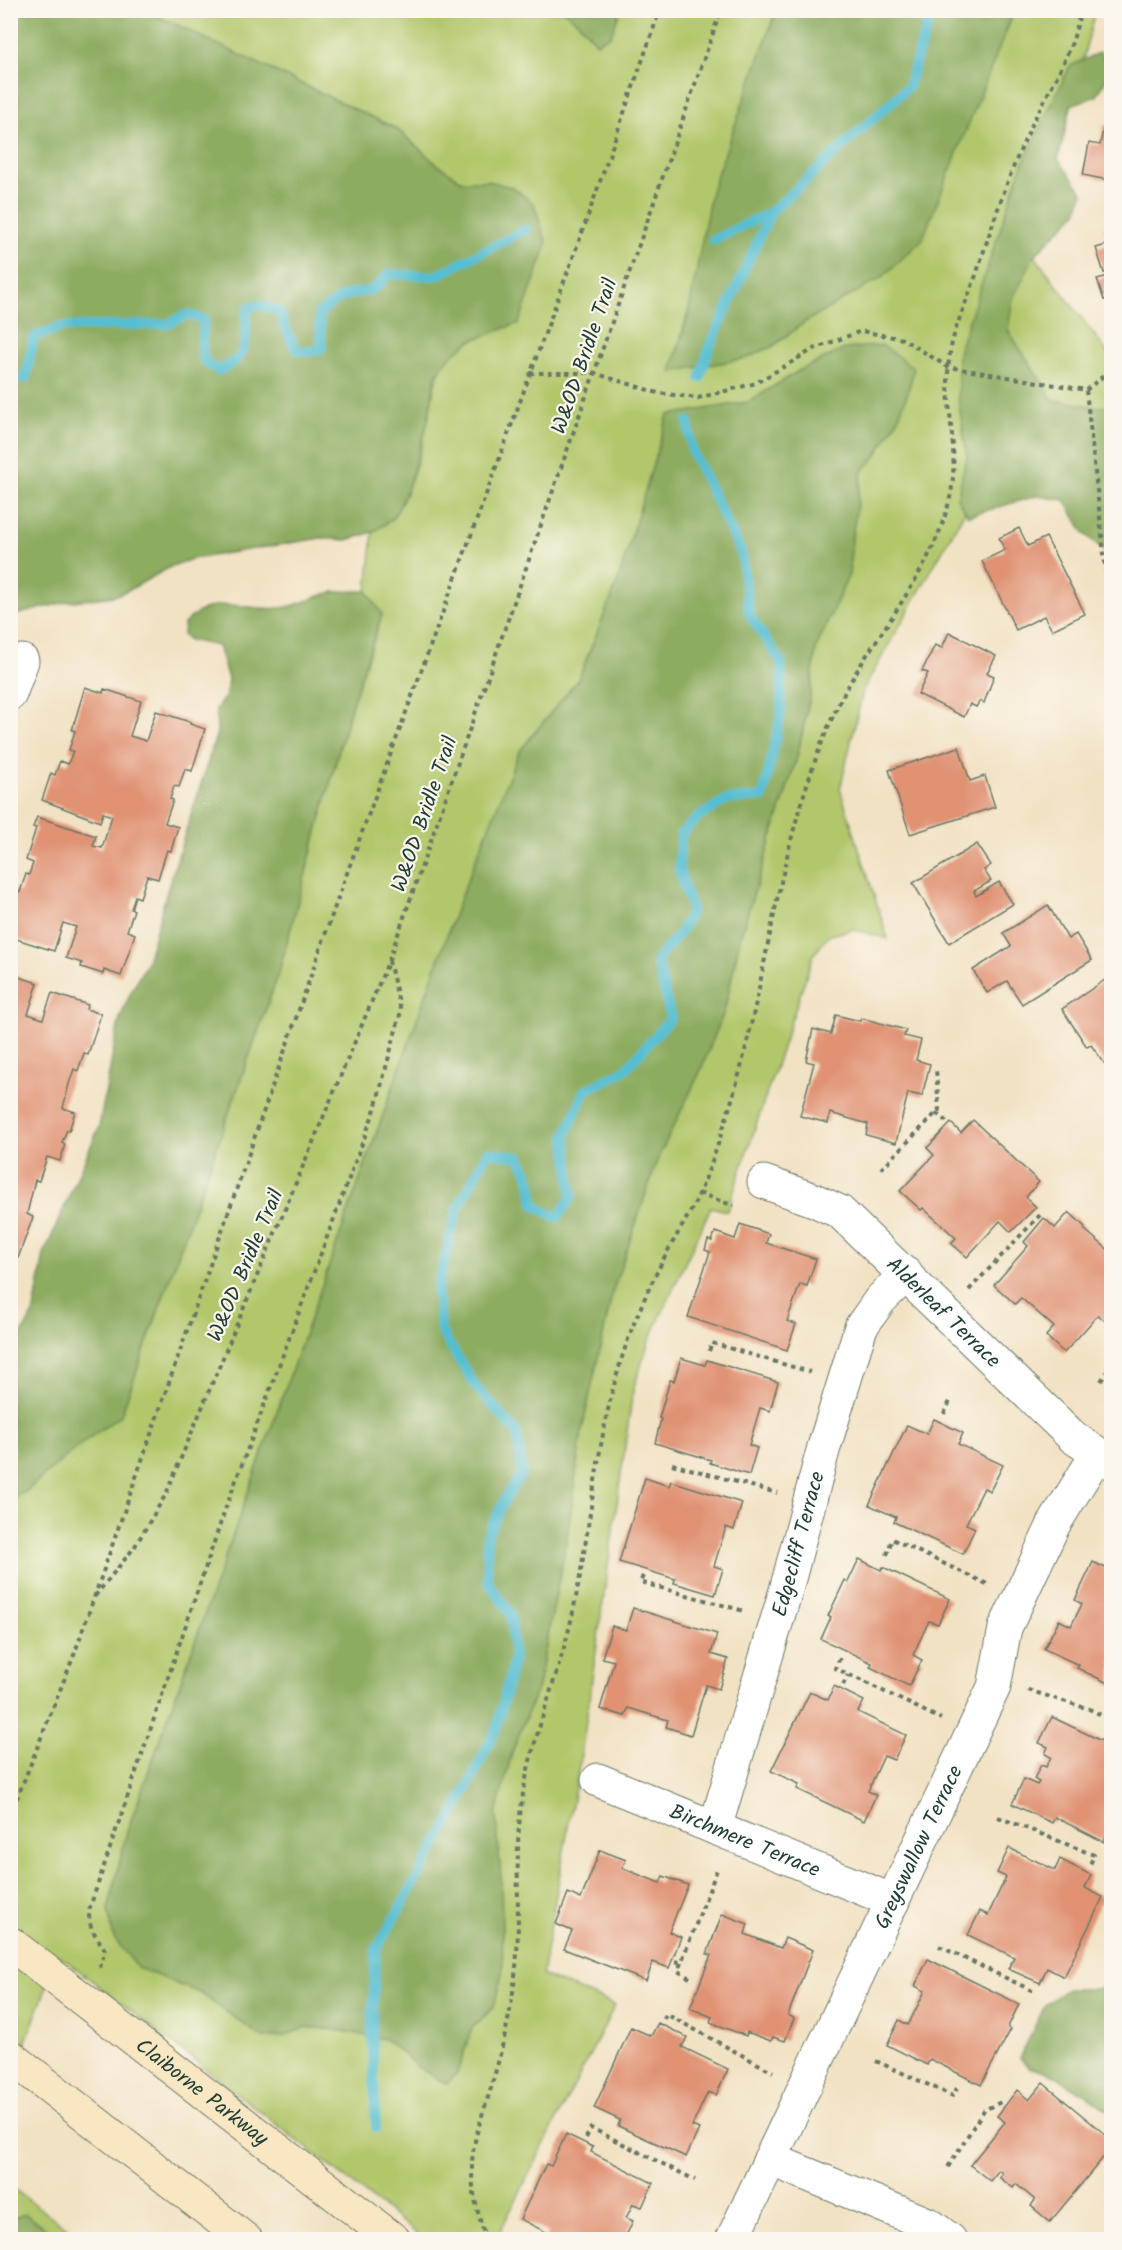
<svg xmlns="http://www.w3.org/2000/svg" width="1122" height="2250" font-family="Kalam,sans-serif">
<style>
.green{fill:#b2c76c;stroke:#688250;stroke-width:1.5;fill-rule:evenodd}
.forest{fill:#8dac60;stroke:#56744a;stroke-width:1.5}
.lines{fill:none;stroke-linecap:round;stroke-linejoin:round}
.stream{stroke:#55bed2;stroke-width:10}
.building{fill:#e09273}
.street-casing{stroke:#697766;stroke-width:35}
.secondary-casing{stroke:#697766;stroke-width:35}
.path{stroke:#697766;stroke-width:4;stroke-dasharray:4.5 4.5;stroke-linecap:butt}
.street{stroke:#fff;stroke-width:33}
.secondary{stroke:#f9e7c3;stroke-width:33}
.labels{text-anchor:middle;stroke-width:4.5;stroke-linejoin:round;paint-order:stroke}
.street-label{font-size:21px;fill:#1f3d34;stroke:#fbf7ec}
</style>
<rect width="100%" height="100%" fill="#fbf7ec"/>
<filter id="ink" filterUnits="userSpaceOnUse"><feTurbulence type="fractalNoise" baseFrequency=".0167" numOctaves="2"/><feDisplacementMap in="SourceGraphic" scale="12" xChannelSelector="R" yChannelSelector="G"/><feConvolveMatrix kernelMatrix="1 2 1 2 8 2 1 2 1" color-interpolation-filters="sRGB"/></filter>
<filter id="wash" filterUnits="userSpaceOnUse"><feTurbulence type="fractalNoise" baseFrequency=".008" numOctaves="4" result="noise"/><feDisplacementMap in="SourceGraphic" scale="24" xChannelSelector="R" yChannelSelector="G"/><feGaussianBlur stdDeviation="1.35" result="paint"/><feColorMatrix in="noise" values="0 0 0 0 0 0 0 0 0 0 0 0 0 0 0 0 0 1.4 0 .05"/><feComposite in="paint" operator="in"/></filter>
<g filter="url(#wash)">
<rect width="100%" height="100%" fill="#f2e2c4"/>
<g class="green">
<path d="M147,11H564L578,22L597,43L611,34L620,11H776L764,44L671,372L773,346L805,322L1005,35L1014,11H1095L1034,255L1111,357V470L981,483L863,690L840,789L888,939L853,929L828,936L813,956L727,1211L711,1207L649,1341L633,1390L583,1743L542,1975L615,2005L496,2239H424L59,1955L11,2080V1504L18,1495L25,1492L77,1447L121,1415L278,975L349,713L382,615L367,591L373,532C379,528 387,524 392,518C407,502 424,441 428,418C433,396 433,376 449,358C464,340 488,334 510,326L489,181L462,182L434,162L397,129ZM800,370L908,392L897,421L876,456L862,471L852,537L849,574L816,648L810,697L797,757L741,934L724,1012L699,1074L658,1158L613,1290L582,1429L568,1532L538,1686L512,1752L496,1814L501,1881L494,2007L472,2028L457,2073L419,2068L386,2039L337,2030L306,2027L263,2038L200,1993L175,1983L108,1911L127,1832L460,899L519,752L579,678L618,581L668,416L749,402Z"/>
<path d="M11,2187L82,2239H11Z"/>
</g>
<g class="forest">
<path d="M11,10L147,11L397,129L434,162L462,181H489L514,188L534,204L547,244L519,323L470,341L450,357L436,375L428,421L408,487L399,508L392,519L373,532L347,540L321,538L192,559L172,566L131,589L114,596L66,602L11,616Z"/>
<path d="M564,11H620L611,35L597,43L578,22Z"/>
<path d="M776,11H1014L922,240L881,278L805,322L773,346L747,358L671,372L688,316L711,192Z"/>
<path d="M1100,52L1111,71L1097,96L1071,105L1058,159L1083,193L1077,212L1034,256L1013,298L1008,330L1053,400L1098,407L1111,406L1112,548L1109,555L1084,533L1065,500L1036,496L968,516L957,498L967,456L958,398V353L1022,165L1070,66Z"/>
<path d="M882,345L914,368L908,392L897,421L876,456L862,471L852,537L849,574L816,648L810,697L797,757L741,934L724,1012L699,1074L658,1158L613,1290L582,1429L568,1532L538,1686L512,1752L496,1814L501,1881L503,1969L494,2007L472,2028L457,2073L447,2084L419,2068L385,2039L337,2030L306,2027L285,2036L263,2038L200,1993L138,1968L114,1939L108,1911L127,1832L460,899L519,752L579,678L618,581L668,415L749,402L800,370L845,349Z"/>
<path d="M367,591L382,614L349,713L278,975L121,1415L77,1447L25,1492L18,1495L11,1504V1355L34,1311L44,1254L99,1127L119,1021L130,994L147,962L167,891L217,733L216,709L226,696L228,679L218,646L189,640L183,635L184,624C215,591 243,612 280,608C299,606 316,595 334,592C345,591 356,591 367,591Z"/>
<path d="M1111,1981V2112L1058,2077L1029,2067L1020,2058L1045,2005L1067,1989H1097Z"/>
<path d="M25,2214L62,2239H11V2219Z"/>
</g>
<g class="lines">
<g class="stream">
<path d="M713,240L771,212"/>
<path d="M10,377L26,378L34,337L60,327L168,324L188,314L204,320L202,344L204,361L219,371C225,367 234,363 239,357C251,342 242,323 249,307L260,305L279,311L287,332L297,350L310,352L322,348L319,313C326,308 334,301 343,297C365,287 370,299 388,274L436,276L527,229"/>
<path d="M700,378L710,346L771,212L908,87L932,10"/>
<path d="M376,2128L372,2028L376,1950L456,1810L496,1730L514,1658L511,1615L488,1581L487,1536L504,1501L522,1473L517,1433L476,1387L441,1331L437,1289L458,1208L488,1152L520,1157L531,1180L534,1205L557,1218L572,1197L566,1135L585,1091L625,1070L671,1018L657,960L679,934L692,911L679,869L681,834L700,816L726,800L763,797L781,714L782,663L750,616L741,552L692,451L688,421"/>
</g>
</g>
<g id="blocks">
<g class="building">
<path d="M1104,125L1112,127V181L1083,175L1089,143L1100,145Z"/>
<path d="M1112,224V271L1104,273L1096,248L1110,244L1104,227Z"/>
<path d="M1112,275V298L1104,300L1097,279Z"/>
<path d="M1019,528L1028,546L1046,537L1085,614L1052,630L1044,616L1016,630L982,561L1005,550L999,538Z"/>
<path d="M949,632L996,656L987,673L994,676L984,703L980,701L976,707L970,704L964,717L918,694L928,673L922,671L935,645L942,648Z"/>
<path d="M85,687L103,693L104,689L141,701L130,736L146,741L156,711L190,722V724L205,729L192,771L185,769L179,787L174,786L170,799L173,800L165,823L178,827L171,851L167,850L158,879L147,876L140,898L135,896L131,909L134,910L127,931L135,934L121,976L104,970L103,974L81,967L82,963L66,958L76,927L63,923L54,951L10,937V897L13,890L20,892L26,874L29,875L33,863L26,860L36,828L33,827L37,817L96,836L93,846L102,848L112,816L103,813L100,822L42,800L51,773L55,775L60,761L68,764L73,751L69,750L75,731L72,730Z"/>
<path d="M959,747L970,781L985,776L995,807L910,834L889,770Z"/>
<path d="M977,844L991,865L984,870L991,881L974,891L976,896L999,882L1013,904L949,943L913,883Z"/>
<path d="M1048,905L1068,939L1076,934L1092,960L1022,1004L1007,981L987,993L973,970L1011,946L1003,933Z"/>
<path d="M10,974L38,983L28,1014L43,1019L52,993L88,1005L86,1009L101,1014L88,1055L84,1053L78,1071L74,1069L69,1084L63,1108L75,1112L69,1131L67,1130L62,1142L65,1144L60,1161L47,1157L39,1181L35,1180L27,1214L33,1217L18,1258L10,1256Z"/>
<path d="M1105,980L1112,989V1060L1105,1064L1091,1045L1087,1047L1062,1009Z"/>
<path d="M836,1015L860,1021L861,1018L906,1030L904,1036L921,1040L916,1060L930,1064L922,1096L908,1093L896,1143L866,1135L868,1124L830,1113L828,1123L800,1116L814,1063L806,1061L813,1029L831,1034Z"/>
<path d="M973,1120L1039,1182L1026,1197L1036,1207L1011,1232L1000,1221L967,1257L951,1243L956,1238L923,1208L921,1210L900,1191L934,1155L927,1148L951,1123L961,1133Z"/>
<path d="M1069,1212L1085,1227L1084,1229L1112,1253V1321L1109,1324L1098,1315L1064,1353L1046,1336L1054,1327L1021,1298L1015,1304L994,1285L1028,1246L1024,1242L1044,1218L1055,1228Z"/>
<path d="M740,1224L769,1234L766,1243L816,1259L807,1286L800,1284L787,1321L796,1324L787,1350L688,1317L710,1252L705,1250L708,1240L712,1241L715,1232L735,1239Z"/>
<path d="M681,1358L705,1365L707,1360L778,1382L770,1411L760,1408L749,1445L757,1448L749,1475L710,1463L711,1460L655,1443L661,1419L659,1418L670,1380L674,1381Z"/>
<path d="M934,1419L963,1433L958,1444L1003,1465L990,1491L984,1488L966,1524L975,1528L963,1554L894,1522L896,1517L869,1505L907,1425L927,1434Z"/>
<path d="M645,1478L669,1486L671,1481L742,1503L734,1530L726,1527L714,1566L723,1569L715,1595L674,1583L675,1579L619,1562Z"/>
<path d="M859,1559L881,1570L883,1567L950,1599L938,1624L929,1621L913,1655L922,1660L909,1686L870,1667L872,1663L821,1639L831,1617L828,1616L845,1580L848,1582Z"/>
<path d="M1093,1562L1112,1571V1685L1077,1668L1079,1665L1044,1649L1059,1620L1071,1626L1082,1604L1075,1600Z"/>
<path d="M633,1608L717,1634L711,1654L728,1659L719,1689L706,1685L691,1735L666,1727L668,1720L628,1708L625,1716L600,1709L614,1661L602,1658L612,1626L626,1630Z"/>
<path d="M834,1686L864,1701L858,1712L906,1735L894,1760L884,1756L868,1791L876,1795L864,1821L797,1789L799,1784L771,1771L810,1692L828,1700Z"/>
<path d="M1052,1717L1112,1746V1826L1104,1842L1055,1817L1052,1823L1012,1804L1024,1779L1037,1785L1039,1782L1034,1779L1041,1765L1046,1767L1051,1757L1045,1754L1048,1747L1039,1743Z"/>
<path d="M1009,1848L1055,1870L1060,1859L1091,1875L1085,1888L1103,1897L1064,1977L1047,1968L1040,1983L1008,1969L1014,1957L968,1935L980,1911L988,1915L1006,1877L997,1873Z"/>
<path d="M600,1850L626,1860L622,1868L660,1883L663,1876L688,1885L669,1932L681,1937L669,1968L653,1962L646,1981L564,1949L572,1931L556,1924L568,1893L581,1899Z"/>
<path d="M722,1914L748,1924L745,1934L781,1948L785,1938L813,1950L788,2015L794,2018L785,2041L773,2037L771,2041L747,2032L746,2036L710,2022L712,2017L690,2008L711,1955L707,1954Z"/>
<path d="M928,1959L1019,2004L1008,2027L1011,2029L981,2085L930,2059L927,2065L887,2045L899,2020L908,2025L925,1991L915,1986Z"/>
<path d="M658,2023L687,2037L682,2047L728,2069L716,2095L708,2092L692,2126L699,2129L686,2157L618,2126L620,2120L594,2108L631,2027L651,2036Z"/>
<path d="M1043,2083L1112,2140V2147L1050,2222L1031,2206L1035,2200L1016,2184L1013,2188L999,2177L1002,2173L999,2170L990,2181L970,2165L1005,2122L997,2116L1017,2090L1029,2100Z"/>
<path d="M566,2134L593,2147L591,2152L653,2183L642,2207L633,2204L626,2218L633,2221L624,2240H549L546,2238L548,2233L520,2219L546,2164L551,2166Z"/>
</g>
</g>
</g>
<g filter="url(#ink)">
<use href="#blocks" fill-opacity="0" stroke="#697766" stroke-width="1.5"/>
<g class="lines">
<defs>
<g id="street">
<path d="M10,694L22,661"/>
<path id="s1" d="M764,1182L814,1200L840,1212L1073,1437L1112,1463"/>
<path id="s2" d="M598,1780L893,1901"/>
<path id="s3" d="M715,1828L786,1590L824,1447L861,1327L880,1300L906,1274"/>
<path d="M770,2159L930,2225L950,2240"/>
<path id="s4" d="M732,2240L994,1687L1005,1628L1054,1524L1097,1454"/>
</g>
<g id="secondary">
<path id="s5" d="M10,1943L394,2240"/>
<path d="M10,2056L246,2240"/>
</g>
</defs>
<use href="#street" class="street-casing"/>
<use href="#secondary" class="secondary-casing"/>
<g class="path">
<path d="M530,373H594L658,393L698,398L756,383L814,349L861,331L903,339L948,367L1086,390L1112,627"/>
<path d="M1086,390L1112,369"/>
<path d="M936,1113L947,1122"/>
<path d="M881,1169L939,1110L936,1069"/>
<path d="M699,1193L734,1206"/>
<path d="M969,1290L1040,1215"/>
<path d="M709,1351L712,1343L810,1372"/>
<path d="M1101,1381L1112,1364"/>
<path d="M944,1414L951,1399"/>
<path d="M672,1464L777,1493"/>
<path d="M887,1555L892,1539L987,1584"/>
<path d="M643,1576L640,1582L744,1611"/>
<path d="M95,1596L134,1548L166,1494L389,960L721,10"/>
<path d="M840,1658L835,1668L941,1719"/>
<path d="M843,1685L848,1675"/>
<path d="M1028,1690L1089,1709L1112,1720"/>
<path d="M10,1816L74,1655L339,895L583,230L660,10"/>
<path d="M998,1817L1094,1855L1089,1867"/>
<path d="M939,1946L1031,1990L1033,1986"/>
<path d="M675,1961L681,1963"/>
<path d="M100,1968L105,1950C96,1935 86,1926 90,1907L226,1507L375,1109L401,1011L389,961"/>
<path d="M690,1978L678,1971L718,1867"/>
<path d="M664,2019L666,2014L773,2072"/>
<path d="M876,2061L953,2096L957,2088"/>
<path d="M586,2138L591,2128L695,2180"/>
<path d="M948,2167L984,2110L1001,2102"/>
<path d="M486,2240C479,2218 472,2193 472,2171C471,2143 482,2117 490,2091C501,2053 511,2015 515,1976C522,1917 513,1858 522,1800C532,1734 561,1672 574,1607C591,1526 596,1443 620,1364C630,1330 644,1298 660,1266C672,1241 688,1219 699,1194C713,1162 724,1126 734,1093C764,988 775,877 811,773C823,736 839,699 860,666C893,613 933,564 949,502C963,447 938,393 953,339C959,316 970,294 977,272C993,223 1008,175 1030,129C1049,87 1073,57 1080,10"/>
</g>
<use href="#street" class="street"/>
<use href="#secondary" class="secondary"/>
</g>
</g>
<g class="labels">
<g class="street-label">
<text transform="translate(584 356) rotate(-71)" y="7">W&amp;OD Bridle Trail</text>
<text transform="translate(424 814) rotate(-71)" y="7">W&amp;OD Bridle Trail</text>
<text transform="translate(245 1265) rotate(-67)" y="7">W&amp;OD Bridle Trail</text>
<text dy="7" stroke="none"><textPath href="#s1" startOffset="226">Alderleaf Terrace</textPath></text>
<text dy="7" stroke="none"><textPath href="#s3" startOffset="296">Edgecliff Terrace</textPath></text>
<text dy="7" stroke="none"><textPath href="#s2" startOffset="159">Birchmere Terrace</textPath></text>
<text dy="7" stroke="none"><textPath href="#s4" startOffset="435">Greyswallow Terrace</textPath></text>
<text dy="7" stroke="none"><textPath href="#s5" startOffset="243">Claiborne Parkway</textPath></text>
</g>
</g>
<rect width="1122" height="2250" fill="none" stroke="#fbf7ec" stroke-width="36"/>
</svg>
